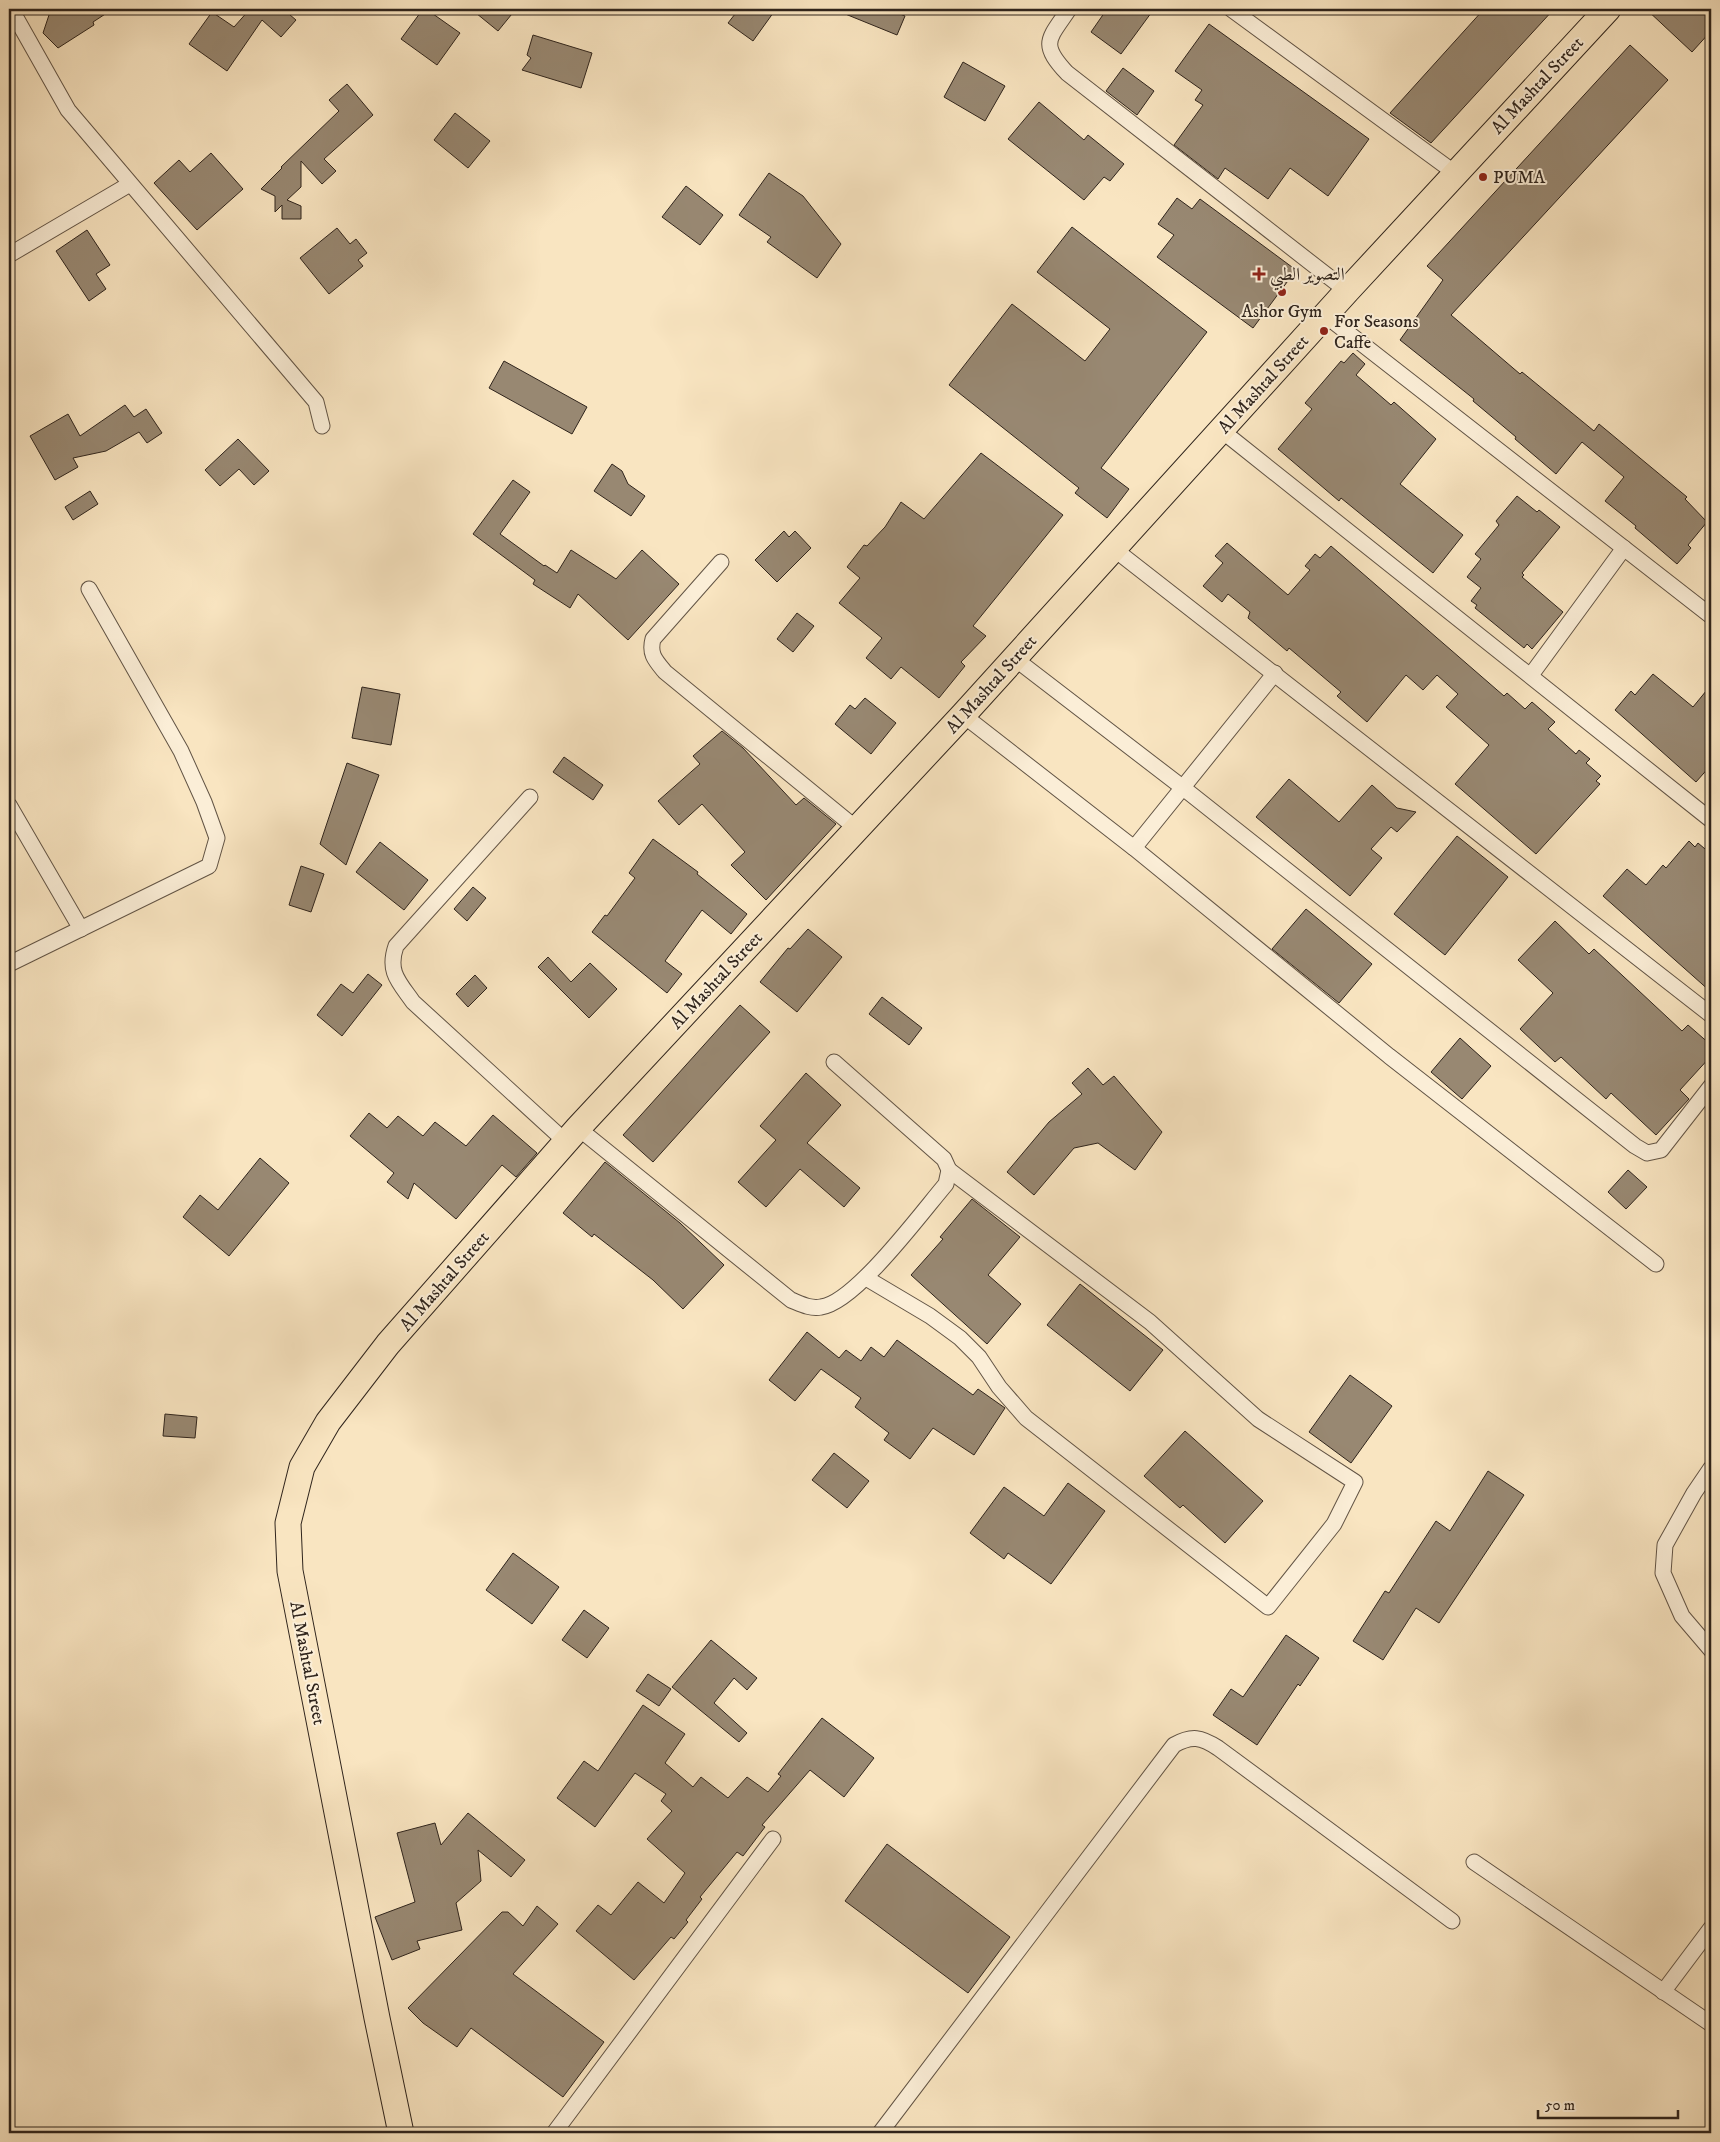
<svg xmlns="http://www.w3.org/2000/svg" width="1720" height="2142" font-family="'IM FELL DW Pica',Amiri,serif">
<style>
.building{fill:#988872;stroke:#2f241c}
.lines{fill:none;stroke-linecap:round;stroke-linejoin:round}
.minor-casing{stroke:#625445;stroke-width:17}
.primary-casing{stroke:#2f241c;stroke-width:27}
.minor{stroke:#fbeed7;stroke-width:15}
.primary{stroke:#f9e5c1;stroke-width:25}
.poi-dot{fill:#8f2418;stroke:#fbeed7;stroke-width:2}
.labels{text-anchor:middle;stroke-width:4;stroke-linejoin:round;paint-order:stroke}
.street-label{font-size:18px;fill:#2f241c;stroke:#fbeed7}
.poi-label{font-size:18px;fill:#2f241c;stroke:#fbeed7;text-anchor:start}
</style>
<rect width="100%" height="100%" fill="#f9e5c1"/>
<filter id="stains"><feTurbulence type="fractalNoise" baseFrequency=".004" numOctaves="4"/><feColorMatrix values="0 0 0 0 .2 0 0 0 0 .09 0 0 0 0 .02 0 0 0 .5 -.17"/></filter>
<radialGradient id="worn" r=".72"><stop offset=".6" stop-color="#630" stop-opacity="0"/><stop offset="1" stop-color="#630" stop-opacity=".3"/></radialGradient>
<g class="building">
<path d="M51,9H113L93,22L94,25L58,48L43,33Z"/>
<path d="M250,9H283L296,20L281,37L262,20L227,71L189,44L212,12L234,27Z"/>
<path d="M423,9H426L460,33L437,65L401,39Z"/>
<path d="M471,9H516L498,31Z"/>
<path d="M739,9H776L753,41L728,23Z"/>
<path d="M833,9H902L900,14L905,16L897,35Z"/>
<path d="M1107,9H1154L1121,54L1091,32Z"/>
<path d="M1484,9H1554L1431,143L1390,113Z"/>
<path d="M1646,9H1711V31L1692,52Z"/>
<path d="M1209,24L1369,139L1328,196L1290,168L1268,199L1225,168L1218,179L1174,145L1203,105L1195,100L1202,90L1175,71Z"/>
<path d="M533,35L592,53L581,88L522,70L531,58L527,55Z"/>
<path d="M1630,45L1668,80L1451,315L1520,374L1522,372L1594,431L1599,424L1687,497L1685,499L1707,522L1688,545L1691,548L1677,564L1635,528L1636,526L1605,501L1624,477L1582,442L1556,474L1515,439L1516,437L1473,401L1474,399L1400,340L1443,280L1427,266Z"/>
<path d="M963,62L1005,86L985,121L944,97Z"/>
<path d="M1123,68L1154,91L1137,115L1106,91Z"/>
<path d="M347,84L373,115L324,159L336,171L322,184L301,161V187L287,200L301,206V219H282V205L275,212V196L261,189L282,168L281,167L339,111L329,100Z"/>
<path d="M1039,102L1084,140L1088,135L1124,164L1110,181L1104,177L1084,200L1008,139Z"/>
<path d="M455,113L490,141L468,168L434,140Z"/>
<path d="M211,153L243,189L197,230L154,183L179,160L190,172Z"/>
<path d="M769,173L803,196L841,244L817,278L767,242L771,237L739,215Z"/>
<path d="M686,186L723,215L700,245L662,217Z"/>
<path d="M1177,198L1192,209L1200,199L1296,270L1253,328L1157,257L1174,235L1158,224Z"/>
<path d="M1072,227L1207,332L1101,468L1129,489L1107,518L1075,493L1079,488L949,385L1012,304L1085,361L1110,329L1037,272Z"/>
<path d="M337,228L350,244L356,239L367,253L358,260L363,266L329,294L300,258Z"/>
<path d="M87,230L110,265L96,274L106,289L89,301L56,251Z"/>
<path d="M1353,353L1365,364L1356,375L1391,405L1394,402L1436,439L1400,484L1463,535L1433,573L1341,498L1339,501L1278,449L1312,409L1305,403L1341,361L1344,363Z"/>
<path d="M504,361L587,407L572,434L489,388Z"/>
<path d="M125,405L134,417L146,409L162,433L147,443L139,432L106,451L73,458L78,467L55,480L30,436L68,414L80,436Z"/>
<path d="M238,439L269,471L254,485L239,469L220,486L205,470Z"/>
<path d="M981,453L1063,515L973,626L986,636L961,662L965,666L939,698L901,667L891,679L866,658L882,638L839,603L860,578L847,567L864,545L867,546L885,527L901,502L924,519Z"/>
<path d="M612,464L622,471L628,484L645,496L631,516L594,491Z"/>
<path d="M513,480L530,492L500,534L544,566L545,565L557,573L571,550L616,579L642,550L679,584L628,640L578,594L570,608L533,584L535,580L473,534Z"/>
<path d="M90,491L98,504L73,520L65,507Z"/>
<path d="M1517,496L1537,512L1539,510L1560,527L1522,573L1524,575L1522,577L1563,612L1532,649L1527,644L1524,648L1475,608L1477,605L1471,601L1481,588L1467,577L1481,559L1475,554L1499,525L1496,521Z"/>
<path d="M784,531L789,537L795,531L811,548L777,582L755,560Z"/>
<path d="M1227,543L1288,595L1310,570L1305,566L1315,554L1320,558L1331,546L1504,696L1507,693L1525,709L1532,702L1555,722L1548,729L1576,754L1579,750L1590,759L1586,763L1601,776L1596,781L1600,784L1536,854L1455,784L1489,745L1446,707L1458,694L1437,675L1423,690L1406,675L1367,722L1337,696L1341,692L1289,648L1287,651L1248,618L1250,612L1228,594L1222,602L1203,586L1223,563L1215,556Z"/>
<path d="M797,613L814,626L793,652L777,639Z"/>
<path d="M1653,674L1693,707L1711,685V765L1696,782L1615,710L1631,691L1635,695Z"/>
<path d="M362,687L400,694L391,745L352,738Z"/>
<path d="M865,698L896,723L871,754L835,724L850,705L855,709Z"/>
<path d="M722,731L743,748L796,805L804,798L836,824L766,900L731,865L745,852L702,804L679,825L658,801L700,764L693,756Z"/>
<path d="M564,757L603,785L593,800L553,772Z"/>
<path d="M347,763L379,775L346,865L320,844Z"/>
<path d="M1289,779L1339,822L1372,785L1397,808L1416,812L1397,832L1391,827L1371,849L1382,858L1350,896L1256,817Z"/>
<path d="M1457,836L1508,877L1445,955L1394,914Z"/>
<path d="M653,839L698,872L697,874L747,914L731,934L702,910L665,961L682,974L667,993L592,932L605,915L607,916L635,878L629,873Z"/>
<path d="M1689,841L1695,847L1698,843L1711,854V992L1603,896L1627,869L1646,885L1663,865L1666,868Z"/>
<path d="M380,842L428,880L404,910L356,872Z"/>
<path d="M301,866L324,874L311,912L289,905Z"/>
<path d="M473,887L486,898L467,921L454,909Z"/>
<path d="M1306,909L1372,964L1339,1003L1272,949Z"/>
<path d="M1555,921L1589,954L1594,949L1682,1031L1688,1025L1711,1045V1056L1680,1090L1689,1099L1656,1135L1611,1093L1606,1099L1561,1057L1555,1062L1520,1029L1553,993L1518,960Z"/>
<path d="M808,929L842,957L797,1012L760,982L788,948L790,949Z"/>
<path d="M548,957L571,982L590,963L617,989L589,1018L538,967Z"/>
<path d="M368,974L382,985L342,1036L317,1015L341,984L353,993Z"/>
<path d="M475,975L487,988L468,1007L456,994Z"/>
<path d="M882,997L922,1028L909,1045L869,1014Z"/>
<path d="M740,1005L770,1032L653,1162L623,1135Z"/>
<path d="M1460,1038L1491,1066L1462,1099L1431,1072Z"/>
<path d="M1088,1068L1103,1085L1114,1076L1162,1132L1135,1170L1098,1143L1074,1148L1034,1195L1007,1172L1049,1122L1082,1094L1072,1083Z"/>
<path d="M806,1073L841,1105L807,1143L860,1188L844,1207L800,1169L766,1207L738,1182L776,1140L760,1126Z"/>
<path d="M369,1113L387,1128L398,1116L423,1136L435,1122L466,1146L493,1115L537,1153L516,1177L502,1165L456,1219L414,1183L408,1199L387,1182L394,1173L350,1136Z"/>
<path d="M260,1158L289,1183L229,1256L183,1217L200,1195L218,1210Z"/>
<path d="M605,1162L680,1223L724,1265L683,1309L653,1280L594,1234L592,1237L563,1213Z"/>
<path d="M1628,1170L1647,1187L1626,1209L1608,1192Z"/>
<path d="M972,1199L1020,1237L988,1275L1021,1304L987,1344L911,1275L943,1239L940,1237Z"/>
<path d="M1080,1284L1163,1350L1130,1391L1047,1325Z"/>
<path d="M807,1332L839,1358L846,1350L861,1361L871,1347L884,1357L897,1340L973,1395L978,1389L1005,1408L974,1455L933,1428L910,1459L884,1440L889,1433L855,1407L861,1398L821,1369L795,1401L769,1380Z"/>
<path d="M1350,1375L1392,1406L1351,1463L1309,1432Z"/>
<path d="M165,1414L197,1417L195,1438L163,1436Z"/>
<path d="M1185,1431L1263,1501L1225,1543L1183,1505L1180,1508L1144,1476Z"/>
<path d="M834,1453L869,1481L847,1508L812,1480Z"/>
<path d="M1488,1471L1524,1495L1439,1623L1416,1608L1383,1660L1353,1641L1385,1591L1389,1593L1436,1521L1450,1531Z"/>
<path d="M1068,1483L1105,1511L1051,1584L1008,1553L1004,1559L970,1533L1004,1487L1044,1516Z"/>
<path d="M513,1553L559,1587L532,1624L486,1590Z"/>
<path d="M584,1610L609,1628L587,1658L562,1640Z"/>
<path d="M1286,1635L1319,1658L1300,1686L1298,1684L1257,1745L1213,1715L1231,1689L1243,1697Z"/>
<path d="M711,1640L757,1678L747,1690L734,1678L714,1703L747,1733L739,1742L672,1687Z"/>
<path d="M648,1674L671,1689L659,1706L636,1691Z"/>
<path d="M643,1705L685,1734L665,1763L693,1787L701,1777L728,1798L747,1777L768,1792L781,1776L778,1774L822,1718L874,1758L844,1797L810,1770L762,1825L765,1827L743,1856L737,1852L700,1897L702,1899L686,1920L688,1922L674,1939L671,1937L634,1980L576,1931L598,1905L611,1915L638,1882L664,1903L685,1873L647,1839L672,1811L661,1801L666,1794L635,1773L595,1827L557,1798L584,1761L598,1771Z"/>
<path d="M468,1813L525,1860L511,1877L478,1850L481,1881L456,1903L462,1930L417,1941L420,1949L392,1960L375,1917L415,1902L397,1833L435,1823L441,1845Z"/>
<path d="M887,1844L1010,1937L968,1993L845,1901Z"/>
<path d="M537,1906L558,1924L513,1974L604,2042L563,2097L471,2028L457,2047L423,2023L408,2008L502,1912H508L523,1926Z"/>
</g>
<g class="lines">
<defs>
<g id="minor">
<path d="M11,9L68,110L316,402L322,426"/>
<path d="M1069,9C1049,39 1039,43 1067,73L1347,291"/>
<path d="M1231,9L1455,173"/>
<path d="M9,255L130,184"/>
<path d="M1325,315L1711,616"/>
<path d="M1221,430L1711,820"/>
<path d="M1114,549L1711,1015"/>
<path d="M721,562L653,639C649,654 655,660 665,672L857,829"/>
<path d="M1014,658L1182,787L1635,1146L1647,1153L1661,1150L1711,1086"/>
<path d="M1531,675L1624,548"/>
<path d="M963,715L1134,848L1389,1056L1656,1264"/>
<path d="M530,797L396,946C387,972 399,982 413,1002L566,1142"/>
<path d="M9,805L81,929"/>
<path d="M1134,848L1275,673"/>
<path d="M9,964L209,866L217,838L204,802L181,751L89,589"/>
<path d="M578,1128L791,1300C801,1304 810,1309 821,1307C855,1303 922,1212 946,1184L949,1170L944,1159L834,1062"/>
<path d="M866,1278L930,1316L960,1338L979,1357L999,1387L1026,1418L1268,1607L1334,1524L1355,1482L1258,1419L1150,1322L949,1170"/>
<path d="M1711,1468L1694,1493L1665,1545L1663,1573L1682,1616L1711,1650"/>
<path d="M1474,1862L1711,2024"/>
<path d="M1663,1992L1711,1928"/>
<path d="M554,2133L773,1839"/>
<path d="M880,2133L1174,1745C1192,1735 1201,1737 1218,1748L1452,1921"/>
</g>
<path id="primary" d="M401,2133L377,2018L290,1571L288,1523L302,1467L328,1422L388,1344L578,1128L963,715L1347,291L1608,9"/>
</defs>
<use href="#minor" class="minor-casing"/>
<use href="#primary" class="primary-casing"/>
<use href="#minor" class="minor"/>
<use href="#primary" class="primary"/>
</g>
<g class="poi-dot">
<circle cx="1483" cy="177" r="5"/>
<path d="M1256.5 266.5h5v5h5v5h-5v5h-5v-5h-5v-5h5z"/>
<circle cx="1282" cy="292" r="5"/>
<circle cx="1324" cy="331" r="5"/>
</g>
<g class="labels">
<g class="street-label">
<text transform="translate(1537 85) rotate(-47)" y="6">Al Mashtal Street</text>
<text transform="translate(1263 384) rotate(-48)" y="6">Al Mashtal Street</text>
<text transform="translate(991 684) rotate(-48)" y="6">Al Mashtal Street</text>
<text transform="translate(716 980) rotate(-47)" y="6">Al Mashtal Street</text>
<text transform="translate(444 1281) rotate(-49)" y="6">Al Mashtal Street</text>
<text transform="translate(308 1663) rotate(79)" y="6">Al Mashtal Street</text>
</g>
<g class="poi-label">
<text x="1493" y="183">PUMA</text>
<text x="1270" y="280">التصوير الطبي</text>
<text x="1282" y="317" text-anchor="middle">Ashor Gym</text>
<text x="1334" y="327">For Seasons<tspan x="1334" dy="21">Caffe</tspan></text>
</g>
</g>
<rect width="1720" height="2142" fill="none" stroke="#f9e5c1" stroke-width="30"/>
<rect x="10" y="10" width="1700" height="2122" fill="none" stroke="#2f241c" stroke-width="2.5"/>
<rect x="15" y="15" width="1690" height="2112" fill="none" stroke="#2f241c"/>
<path d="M1538 2110v8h140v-8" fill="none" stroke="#2f241c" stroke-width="2.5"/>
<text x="1545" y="2110" font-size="15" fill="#2f241c" stroke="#fbeed7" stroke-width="4" paint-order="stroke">50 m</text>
<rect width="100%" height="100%" filter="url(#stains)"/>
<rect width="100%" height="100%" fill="url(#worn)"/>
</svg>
